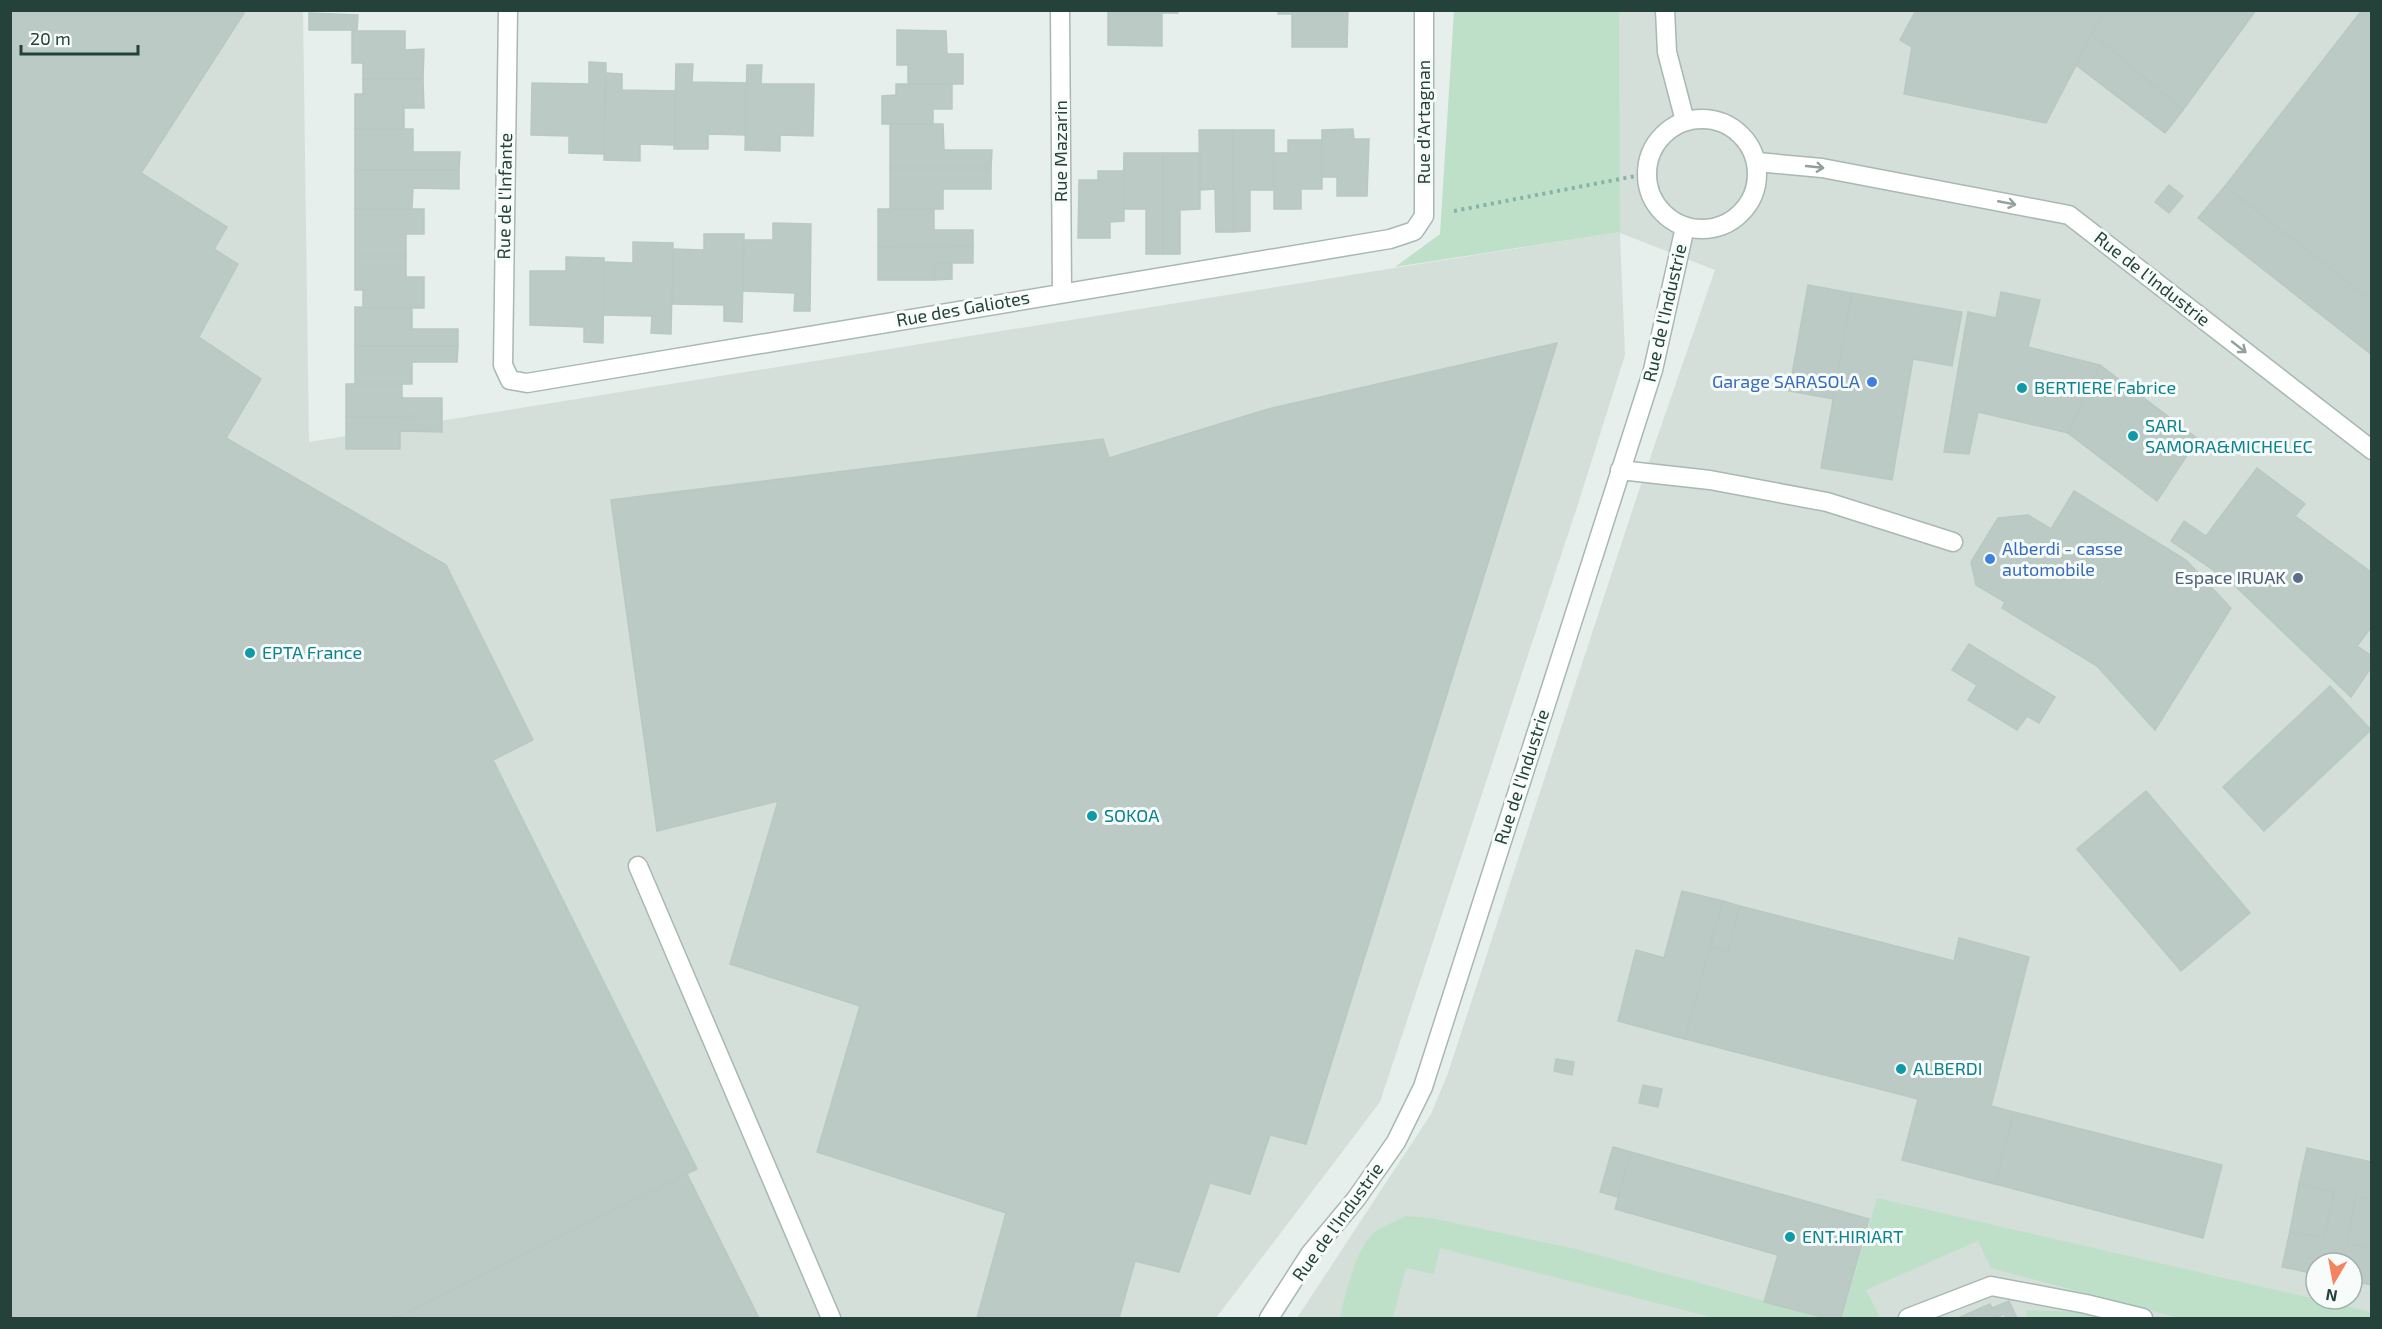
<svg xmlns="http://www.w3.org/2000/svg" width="2382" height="1329" font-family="'Exo 2',sans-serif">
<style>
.built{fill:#d4dfda;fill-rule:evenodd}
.green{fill:#bfe0c8}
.building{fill:#bbcac4;stroke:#b8c9c2;stroke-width:1.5}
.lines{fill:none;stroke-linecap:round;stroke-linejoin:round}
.minor-casing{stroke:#a8b8b2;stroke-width:21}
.path{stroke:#86b3a5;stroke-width:4;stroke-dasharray:3 4.5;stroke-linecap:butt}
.minor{stroke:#fff;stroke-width:18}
.oneway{stroke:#92a09c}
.shop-dot{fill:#3f7fe0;stroke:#f7fbf9;stroke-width:2}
.culture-dot{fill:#0f9aa8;stroke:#f7fbf9;stroke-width:2}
.service-dot{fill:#5c6f8a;stroke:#f7fbf9;stroke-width:2}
.labels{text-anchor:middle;stroke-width:6;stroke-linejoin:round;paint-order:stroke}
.street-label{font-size:18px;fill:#24423a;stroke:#f7fbf9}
.shop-label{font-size:18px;fill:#366cbe;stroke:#f7fbf9;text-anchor:end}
.culture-label{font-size:18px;fill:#0d838f;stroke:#f7fbf9;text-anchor:start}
.service-label{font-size:18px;fill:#4e5e75;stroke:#f7fbf9;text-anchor:end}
</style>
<rect width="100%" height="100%" fill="#e6efeb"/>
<path class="built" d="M10,11H303L309,442L1619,232V11H2371V1318H1297L1431,1114L1448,1073L1636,499L1715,270L1620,233L1625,355L1579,501L1380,1102L1216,1318H11ZM2316,1263H2352V1299H2316Z"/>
<g class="green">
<path d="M1454,11H1619L1620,232L1395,267L1440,234Z"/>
<path d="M1877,1198L2372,1312L2371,1318H2179L1991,1268L1978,1241L1866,1290L1879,1315L1875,1318H1842Z"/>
<path d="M1406,1216L1431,1218L1576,1249L1827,1318H1715L1440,1248L1434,1274L1406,1268L1393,1318H1340C1344,1297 1357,1244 1376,1231C1385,1225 1396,1221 1406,1216Z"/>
<path d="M2026,1310L2078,1312L2102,1318H2027Z"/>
</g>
<g class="building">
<path d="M10,10H246L141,173L227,227L214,249L238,264L199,337L261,379L226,438L446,565L533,740L493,760L697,1169L396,1318H10Z"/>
<path d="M1108,10H1178V13H1162V46L1108,45Z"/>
<path d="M1278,10H1348L1347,47H1292V14H1278Z"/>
<path d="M1916,10H2105L2046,123L1904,94L1912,47L1900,40Z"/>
<path d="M2105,10H2256L2183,110L2092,34Z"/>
<path d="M2362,10H2372V301L2225,186Z"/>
<path d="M309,13L358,15L357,30H309Z"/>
<path d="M897,30L946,31L947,54H963V84H908V65H897Z"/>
<path d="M352,31H405V50L424,49L423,79H363V63H352Z"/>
<path d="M2092,34L2183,110L2165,133L2076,65Z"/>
<path d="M589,62L606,63L604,154L569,153V136L531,135L532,83L589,84Z"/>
<path d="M676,64H693L692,82L747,83L746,135L708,134V149H674Z"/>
<path d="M747,65H762L761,84H814L813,136L780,135V151L745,150Z"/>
<path d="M606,73L622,74V90L675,91V145L640,144V161L604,160Z"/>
<path d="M363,79H423L424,108H404V129H355V94H363Z"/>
<path d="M896,84H952V109H933V124H882V96L896,95Z"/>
<path d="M890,124H943L944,150H992L991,168H890Z"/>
<path d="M355,129H413V152H460L459,170H355Z"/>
<path d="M1353,129L1354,139H1369L1367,196H1337V177H1322V130Z"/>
<path d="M1199,130H1233L1234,232H1216L1215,189L1200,190Z"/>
<path d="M1233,130H1274V190H1250V231L1234,232Z"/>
<path d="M1288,140H1322V189H1301V209H1274V153H1288Z"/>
<path d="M1124,153H1163V254H1146V209H1123Z"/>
<path d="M1163,153H1200V209L1180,210V254H1163Z"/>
<path d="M890,168H991V189H943V209H890Z"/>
<path d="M355,170H459V189L413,188L412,209H355Z"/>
<path d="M1098,171H1124V221L1110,222V238H1078L1079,180H1098Z"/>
<path d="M2169,185L2183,196L2169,213L2155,202Z"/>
<path d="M2225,186L2372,301V355L2198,218Z"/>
<path d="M355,209H424V234H406V256H355Z"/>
<path d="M878,209H934V230H973V246L878,247Z"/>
<path d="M773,223L811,224L810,311H794L795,293L743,291L744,240H773Z"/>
<path d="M704,234H744L742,322L724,321V305L672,304L673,249L704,250Z"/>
<path d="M633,242L673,243L671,334L651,333L652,316L603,315L604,262L633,263Z"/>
<path d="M973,246V263H934V280H878V247Z"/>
<path d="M355,256H406V277H424V308H363V290H355Z"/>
<path d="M566,257L604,258L603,343L584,342V327L530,325V271H566Z"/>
<path d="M934,263L952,264V279L934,280Z"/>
<path d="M1808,285L1852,293L1833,399L1789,391Z"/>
<path d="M2001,292L2040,300L2028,347L2100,365L2068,433L1978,412L1969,454L1944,452L1968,312L1996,318Z"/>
<path d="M1852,293L1962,312L1952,366L1913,359L1892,480L1821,468Z"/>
<path d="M355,307L412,308V329H458V346H355Z"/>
<path d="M1557,343L1306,1144L1270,1135L1250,1194L1210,1183L1179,1272L1135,1261L1119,1318H977L1006,1213L817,1152L860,1006L730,964L778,801L657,831L611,500L1103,439L1109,458L1268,409Z"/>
<path d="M355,346H458L457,362H412V384H355Z"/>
<path d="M2100,365L2198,439L2157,501L2068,433Z"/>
<path d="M346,384H402V398H442V416L346,417Z"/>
<path d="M442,416V432L400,431V449H346V417Z"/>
<path d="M2257,468L2305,504L2295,516L2372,573V626L2357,646L2372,656V666L2351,697L2232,583L2171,541L2184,521L2206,536Z"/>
<path d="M2074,491L2186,560L2231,608L2155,730L2097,666L2002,608L2005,602L1976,585L1971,562L1998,518L2028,515L2051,529Z"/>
<path d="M1969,644L2055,697L2039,723L2027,716L2017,730L1968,700L1977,685L1952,670Z"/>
<path d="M2330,686L2371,730L2264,831L2223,787Z"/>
<path d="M2146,791L2250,913L2181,971L2077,849Z"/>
<path d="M1682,891L1723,901L1685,1039L1618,1021L1636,950L1664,958Z"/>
<path d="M1723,901L1740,906L1728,952L1710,947Z"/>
<path d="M1740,906L1954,961L1959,938L2029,957L1991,1106L2014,1112L1995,1184L1902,1160L1918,1099L1685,1039L1710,947L1728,952Z"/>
<path d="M1556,1059L1574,1062L1572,1075L1554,1071Z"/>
<path d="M1643,1085L1662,1089L1658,1107L1639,1103Z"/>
<path d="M2014,1112L2222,1165L2203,1238L1995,1184Z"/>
<path d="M1613,1147L1631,1152L1618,1197L1600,1192Z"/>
<path d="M2307,1148L2372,1162V1199L2356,1196L2347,1243L2372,1248V1285L2352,1281V1263H2316V1274L2282,1267L2290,1231L2324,1238L2334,1192L2299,1184Z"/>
<path d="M1631,1152L1869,1219L1841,1318H1826L1764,1302L1778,1255L1615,1209Z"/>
<path d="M687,1174L759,1318H396Z"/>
<path d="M2299,1184L2334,1192L2324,1238L2290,1231Z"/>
<path d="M2356,1196L2372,1199V1248L2347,1243Z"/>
<path d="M2009,1301L2017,1318H2006L2004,1314L1997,1318L1992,1308Z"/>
<path d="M1990,1304L1997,1318H1958Z"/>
</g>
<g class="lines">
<defs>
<g id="minor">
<path d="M508,10L503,365L510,380L527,383L1390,239L1414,231L1424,216V10"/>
<path d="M1060,10L1062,292"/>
<path d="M1665,10L1667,52L1685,121"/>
<circle cx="1702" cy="174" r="55"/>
<path d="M1757,162L1822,168L2069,215L2372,450"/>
<path d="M1620,470L1710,480L1827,502L1953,542"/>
<path d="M638,866L831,1318"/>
<path d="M1269,1318L1310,1254L1356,1199L1396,1142L1423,1087L1653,370L1685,227"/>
<path d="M1908,1318L1991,1286L2086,1304L2143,1318"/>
</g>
</defs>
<use href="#minor" class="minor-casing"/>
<path class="path" d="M1454,211L1646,174"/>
<use href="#minor" class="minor"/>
</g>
<defs><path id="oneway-shaft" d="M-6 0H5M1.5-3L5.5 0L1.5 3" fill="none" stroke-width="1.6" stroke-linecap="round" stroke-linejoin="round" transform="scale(1.5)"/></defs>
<g class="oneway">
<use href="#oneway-shaft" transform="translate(1815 167) rotate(6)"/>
<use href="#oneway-shaft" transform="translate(2007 203) rotate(11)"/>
<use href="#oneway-shaft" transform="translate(2239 347) rotate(38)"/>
</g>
<g class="shop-dot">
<circle cx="1872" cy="382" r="6"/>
<circle cx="1990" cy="559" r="6"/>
</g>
<g class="culture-dot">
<circle cx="2022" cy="388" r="6"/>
<circle cx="2133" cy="436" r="6"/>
<circle cx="250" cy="653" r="6"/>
<circle cx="1092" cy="816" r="6"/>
<circle cx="1901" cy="1069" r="6"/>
<circle cx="1790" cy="1237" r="6"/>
</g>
<circle class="service-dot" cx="2298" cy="578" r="6"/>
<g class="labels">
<g class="street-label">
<text transform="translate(1424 122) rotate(-90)" y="6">Rue d'Artagnan</text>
<text transform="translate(1061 151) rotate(-90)" y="6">Rue Mazarin</text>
<text transform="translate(505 196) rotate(-89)" y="6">Rue de l'Infante</text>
<text transform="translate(2152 279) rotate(38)" y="6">Rue de l'Industrie</text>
<text transform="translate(963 309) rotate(-10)" y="6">Rue des Galiotes</text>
<text transform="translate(1665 313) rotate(-77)" y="6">Rue de l'Industrie</text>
<text transform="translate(1522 777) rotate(-72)" y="6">Rue de l'Industrie</text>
<text transform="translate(1338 1222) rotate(-54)" y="6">Rue de l'Industrie</text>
</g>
<g class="shop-label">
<text x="1860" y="388">Garage SARASOLA</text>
<text x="2002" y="555" text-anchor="start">Alberdi - casse<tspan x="2002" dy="21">automobile</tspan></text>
</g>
<g class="culture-label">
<text x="2034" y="394">BERTIERE Fabrice</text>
<text x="2145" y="432">SARL<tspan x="2145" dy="21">SAMORA&amp;MICHELEC</tspan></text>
<text x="262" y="659">EPTA France</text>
<text x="1104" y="822">SOKOA</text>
<text x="1913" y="1075">ALBERDI</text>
<text x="1802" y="1243">ENT.HIRIART</text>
</g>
<g class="service-label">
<text x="2286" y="584">Espace IRUAK</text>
</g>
</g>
<rect width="2382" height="1329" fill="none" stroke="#24423a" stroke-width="24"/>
<g transform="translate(2334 1281) rotate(190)"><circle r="28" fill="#f7fbf9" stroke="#a3b1ad" stroke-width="1.5"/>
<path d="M0-4.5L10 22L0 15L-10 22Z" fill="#f4845f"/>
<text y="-9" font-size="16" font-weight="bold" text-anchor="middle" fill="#24423a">N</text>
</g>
<path d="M21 45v9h117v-9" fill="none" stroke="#24423a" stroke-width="3"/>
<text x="30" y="45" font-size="18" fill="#24423a" stroke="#f7fbf9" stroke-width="4.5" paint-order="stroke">20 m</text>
</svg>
